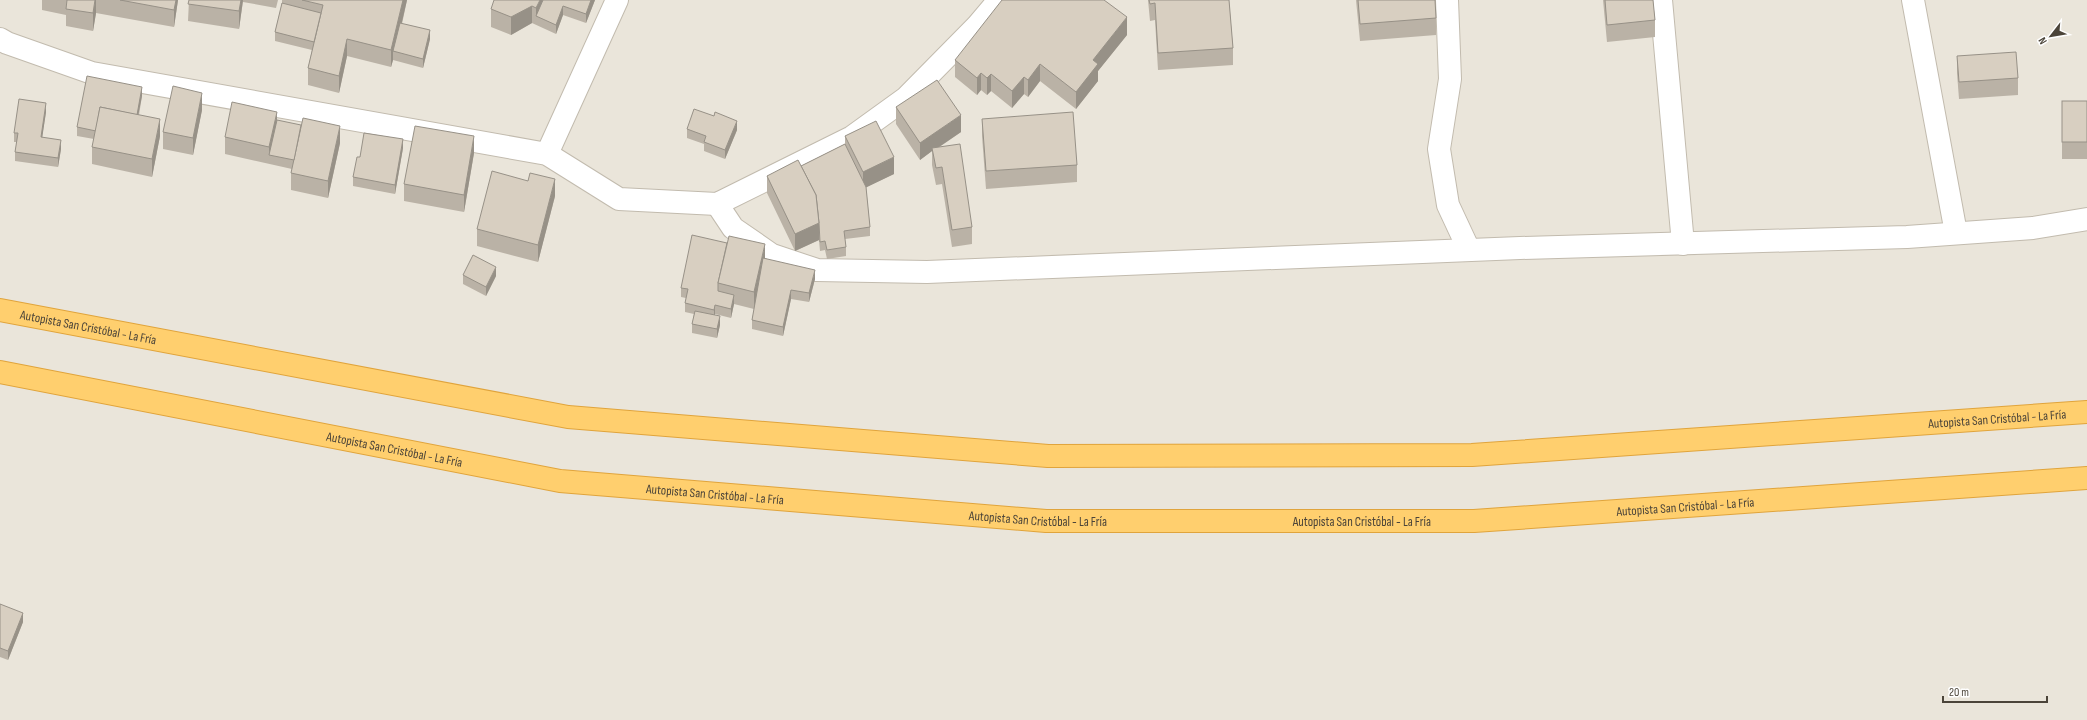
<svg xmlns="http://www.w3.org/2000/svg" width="2087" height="720" font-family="'Sofia Sans Condensed',sans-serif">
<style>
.residential{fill:#eae5da}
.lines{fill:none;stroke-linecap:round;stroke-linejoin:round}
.minor-casing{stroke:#c2bbae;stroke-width:24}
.highway-casing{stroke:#e0a43c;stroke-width:24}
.minor{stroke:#fff;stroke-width:22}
.highway{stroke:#ffcf6e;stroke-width:22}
.wall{fill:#bab2a6}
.shaded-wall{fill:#979187}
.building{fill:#d8cfc1;stroke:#979187}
.labels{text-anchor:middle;stroke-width:3.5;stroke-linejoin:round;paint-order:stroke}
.street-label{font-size:13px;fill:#4b4439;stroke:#fff}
</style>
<rect width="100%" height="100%" fill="#f6f3ec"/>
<rect class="residential" x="0" y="0" width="2087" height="720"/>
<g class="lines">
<defs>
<g id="minor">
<path d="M1447,0L1450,79L1439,149L1448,205L1469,250"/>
<path d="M1661,0L1683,244"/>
<path d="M1913,0L1956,233"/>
<path d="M0,39L7,43L92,73L547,154L619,199L717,204L852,137L906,98L977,26L999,0"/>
<path d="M547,154L617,0"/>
<path d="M717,204L733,228L772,255L817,270L927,272L1520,248L1907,237L2033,228L2087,219"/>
</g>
<g id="highway">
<path id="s1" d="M0,310L568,417L1048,456L1472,455L2087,412"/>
<path id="s2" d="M0,372L560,481L1046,521H1474L2087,478"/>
</g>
</defs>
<use href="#minor" class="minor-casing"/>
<use href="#highway" class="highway-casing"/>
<use href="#minor" class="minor"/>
<use href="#highway" class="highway"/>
</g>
<g class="wall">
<path d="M42,0H178L174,27L96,13L93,31L66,26V15L42,10Z"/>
<path d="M189,0H278L276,8L243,2V1L239,29L188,21Z"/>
<path d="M282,0H407L402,24L430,39L423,68L393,60L391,67L347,56L339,93L308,85V68L312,50L275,41V32L282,3Z"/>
<path d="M595,0L586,23L563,15L556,34L532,23L511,35L491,27V9Z"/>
<path d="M1148,0H1229L1233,48V65L1158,70L1155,20L1150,21Z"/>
<path d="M1356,0H1435L1436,18V35L1360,41Z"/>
<path d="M1603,0H1653L1655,20V37L1607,42Z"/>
<path d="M1127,35L1098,71V81L1076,109L1040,81L1028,97L1024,94L1012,108L991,91L987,95L981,90L977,95L955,77V60Z"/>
<path d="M1957,56L2018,78V95L1959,99L1957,73Z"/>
<path d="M142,96L139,115L160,136L152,177L92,164V147L94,139L77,136V127Z"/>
<rect x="2062" y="101" width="25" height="58"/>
<path d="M896,107L961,132L938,148L972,227V244L952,247L942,184L936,185L932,165V151L920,160L896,124Z"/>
<path d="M202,110L193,155L163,149V132Z"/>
<path d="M46,112L42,137L61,149L58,167L15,161V152L17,142H14V133Z"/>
<path d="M714,116L737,130L725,159L704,151V144L687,138V129Z"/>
<path d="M982,119L1077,165V182L986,189L982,136Z"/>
<path d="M277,120L340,143L328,198L291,190V173L292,169L225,154V137Z"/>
<path d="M845,136L894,174L866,187L870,227V236L845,239L846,247V256L827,259L825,250L820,251L819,240L795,251L767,193V176L801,166L845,144Z"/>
<path d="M403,148L395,194L353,186V177L360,157Z"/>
<path d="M474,153L464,212L404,201V184Z"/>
<path d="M555,196L538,262L477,246V229Z"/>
<path d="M765,258L815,279L809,302L791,299L783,336L752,329V320L754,309L734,304L731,318L715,314V315L720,325L717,338L692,333V324L694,314L685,312V303L686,298L681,297V288Z"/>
<path d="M463,275L496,276L486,296L463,284Z"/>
<path d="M0,604L23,622L8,660L0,657Z"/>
</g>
<g class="shaded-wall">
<path d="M95,0H96V13L93,31V13Z"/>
<path d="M176,0H178L174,27V10Z"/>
<path d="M241,0H243L239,29V11Z"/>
<path d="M403,0H407L395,52L393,51V60L391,67V50Z"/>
<path d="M540,0H546L536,16V8Z"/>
<path d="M591,0H595L586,23V14Z"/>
<path d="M532,6V23L511,35V17Z"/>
<path d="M563,6V15L556,34V25Z"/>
<path d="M1127,17V35L1098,71V81L1076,109V92L1093,60Z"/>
<path d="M430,30V39L423,68V59Z"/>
<path d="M347,39V56L339,93V76Z"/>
<path d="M1040,64V81L1028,97V80Z"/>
<path d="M981,73V90L977,95V78Z"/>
<path d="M991,74V91L987,95V78Z"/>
<path d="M1024,77V94L1012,108V91Z"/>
<path d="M142,87V96L135,131V122Z"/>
<path d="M202,93V110L193,155V138Z"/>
<path d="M46,103V112L41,146V137Z"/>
<path d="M277,112V129L269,155V147Z"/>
<path d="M961,115V132L933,151L932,148V151L920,160V143Z"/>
<path d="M160,119V136L152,177V159Z"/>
<path d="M737,121V130L725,159V150Z"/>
<path d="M340,126V143L328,198V181Z"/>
<path d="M474,136V153L464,212V195Z"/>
<path d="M403,139V148L395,194V185Z"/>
<path d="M61,140V149L58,167V158Z"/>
<path d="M894,157V174L863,189V172Z"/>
<path d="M555,179V196L538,262V245Z"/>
<path d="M819,223V240L795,251V234Z"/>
<path d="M765,244V261L754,309V292Z"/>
<path d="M496,267V276L486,296V287Z"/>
<path d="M815,270V279L809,302V293Z"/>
<path d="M791,290V299L783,336V327Z"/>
<path d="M734,295V304L731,318V309Z"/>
<path d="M715,305V314L714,319V310Z"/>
<path d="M720,316V325L717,338V329Z"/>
<path d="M23,613V622L8,660V651Z"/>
</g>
<g class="building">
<path d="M67,0H95L93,13L66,9Z"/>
<path d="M120,0H176L174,10Z"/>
<path d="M189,0H241L239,11L188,4Z"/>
<path d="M302,0H403L391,50L347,39L339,76L308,68L323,5Z"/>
<path d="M494,0H540L536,8L532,6L511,17L491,9Z"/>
<path d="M543,0H591L586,14L563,6L556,25L536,16Z"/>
<path d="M1002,0H1104L1127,17L1093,60L1098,64L1076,92L1040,64L1028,80L1024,77L1012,91L991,74L987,78L981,73L977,78L955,60Z"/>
<path d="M1149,0H1229L1233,48L1158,53L1155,3L1150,4Z"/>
<path d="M1358,0H1435L1436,18L1360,24Z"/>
<path d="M1605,0H1653L1655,20L1607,25Z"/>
<path d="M282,3L321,13L314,42L275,32Z"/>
<path d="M400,23L430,30L423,59L393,51Z"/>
<path d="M2016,52L2018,78L1959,82L1957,56Z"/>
<path d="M87,76L142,87L137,115L100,107L96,131L77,127Z"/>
<path d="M937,80L961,115L920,143L896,107Z"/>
<path d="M173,86L202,93L193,138L163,132Z"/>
<path d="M19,99L46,103L41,137L61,140L58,158L15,152L18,133H14Z"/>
<rect x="2062" y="101" width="25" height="41"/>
<path d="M232,102L277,112L269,147L225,137Z"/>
<path d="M100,107L160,119L152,159L92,147Z"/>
<path d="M694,109L714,116L715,112L737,121L725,150L704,142L706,136L687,129Z"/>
<path d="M1073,112L1077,165L986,171L982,119Z"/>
<path d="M303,118L340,126L328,181L291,173Z"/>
<path d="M277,120L301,125L294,160L269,155Z"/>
<path d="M876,121L894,157L863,172L845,136Z"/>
<path d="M415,126L474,136L464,195L404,184Z"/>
<path d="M364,133L403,139L395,185L353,177L357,157H360Z"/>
<path d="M845,144L866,187L870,227L844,231L846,247L827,250L825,241L820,242L819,223L816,195L801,166Z"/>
<path d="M960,144L972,227L952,230L942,167L936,168L932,148Z"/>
<path d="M798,160L816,195L819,223L795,234L767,176Z"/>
<path d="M492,171L528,181L530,173L555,179L538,245L477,229Z"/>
<path d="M692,235L727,243L718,283V291L734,295L731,309L715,305L714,310L685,303L688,289L681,288Z"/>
<path d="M729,236L765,244L754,292L718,283Z"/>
<path d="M473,255L496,267L486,287L463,275Z"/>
<path d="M763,258L815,270L809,293L791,290L783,327L752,320Z"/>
<path d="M695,311L720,316L717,329L692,324Z"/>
<path d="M0,604L23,613L8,651L0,648Z"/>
</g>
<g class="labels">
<g class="street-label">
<text dy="5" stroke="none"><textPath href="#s1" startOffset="90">Autopista San Cristóbal - La Fría</textPath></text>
<text dy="5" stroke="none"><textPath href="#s1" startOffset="2010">Autopista San Cristóbal - La Fría</textPath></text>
<text dy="5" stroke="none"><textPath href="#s2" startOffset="402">Autopista San Cristóbal - La Fría</textPath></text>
<text dy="5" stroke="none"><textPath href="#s2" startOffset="726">Autopista San Cristóbal - La Fría</textPath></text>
<text dy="5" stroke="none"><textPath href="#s2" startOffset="1698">Autopista San Cristóbal - La Fría</textPath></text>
<text dy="5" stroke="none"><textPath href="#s2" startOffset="1050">Autopista San Cristóbal - La Fría</textPath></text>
<text dy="5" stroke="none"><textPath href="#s2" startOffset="1374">Autopista San Cristóbal - La Fría</textPath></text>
</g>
</g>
<g transform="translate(2051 36) rotate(239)" stroke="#ffffff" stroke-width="3" paint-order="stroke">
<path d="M0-3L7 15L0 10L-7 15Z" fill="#4b4439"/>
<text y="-6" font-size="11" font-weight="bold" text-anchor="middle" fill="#4b4439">N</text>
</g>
<path d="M1943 696v6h104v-6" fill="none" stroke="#4b4439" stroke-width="2"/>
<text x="1949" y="696" font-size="12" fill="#4b4439" stroke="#ffffff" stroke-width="3" paint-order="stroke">20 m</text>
</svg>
